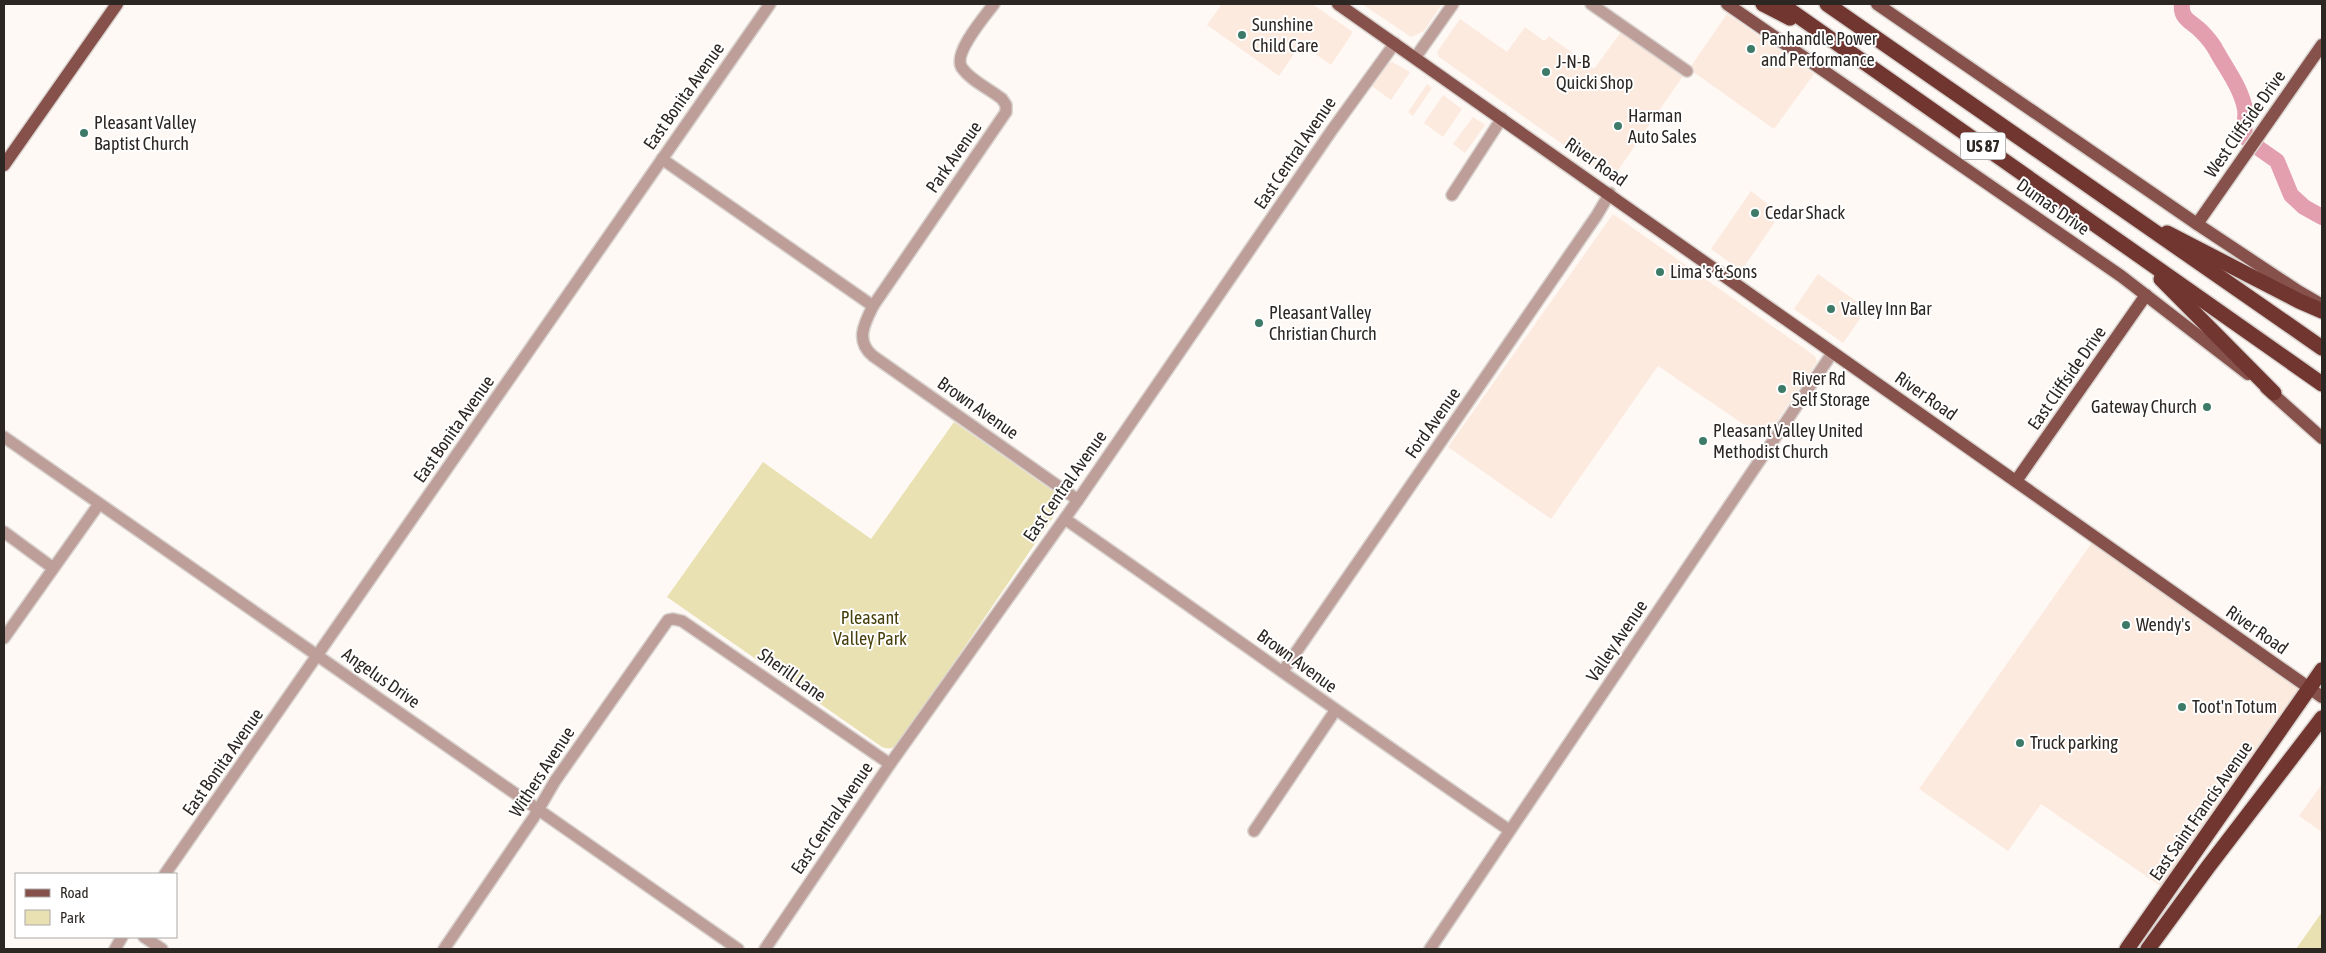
<svg xmlns="http://www.w3.org/2000/svg" width="2326" height="953" font-family="'Asap Condensed',sans-serif">
<style>
.built{fill:#fceadf}
.green{fill:#e9e1b2}
.lines{fill:none;stroke-linecap:round;stroke-linejoin:round}
.river{stroke:#e49faf;stroke-width:16}
.minor-casing{stroke:#d9d3cf;stroke-width:14}
.major-casing{stroke:#d9d3cf;stroke-width:15}
.highway-casing{stroke:#d9d3cf;stroke-width:18}
.minor{stroke:#bd9e99;stroke-width:11}
.major{stroke:#86514b;stroke-width:12}
.highway{stroke:#713630;stroke-width:15}
.poi-dot{fill:#3d7b68;stroke:#fff;stroke-width:2}
.labels{text-anchor:middle;stroke-width:4;stroke-linejoin:round;paint-order:stroke}
.shield{fill:#fff;stroke:#6c6866;stroke-width:1}
.shield-label{font-size:16px;font-weight:bold;fill:#2d2724}
.poi-label{font-size:18px;fill:#2d2724;stroke:#fff;text-anchor:start}
.street-label{font-size:18px;fill:#2d2724;stroke:#fff}
.park-label{font-size:18px;fill:#473f0b;stroke:#fff}
</style>
<rect width="100%" height="100%" fill="#fff9f5"/>
<g class="built">
<path d="M1222,4H1312L1353,32L1331,65L1301,44L1279,76L1207,25Z"/>
<path d="M1362,4H1442L1424,31L1411,37Z"/>
<path d="M1727,14L1814,74L1774,129L1689,69Z"/>
<path d="M1460,19L1507,52L1525,27L1544,41L1549,36L1594,69L1621,32L1683,76L1612,179L1439,57L1437,52Z"/>
<path d="M1392,62L1410,72L1391,100L1372,86L1387,65Z"/>
<path d="M1427,84L1432,88L1413,116L1408,112Z"/>
<path d="M1443,95L1462,109L1443,137L1424,123Z"/>
<path d="M1473,117L1485,125L1465,153L1453,144Z"/>
<path d="M1751,191L1774,209L1768,217L1775,222L1741,271L1711,249Z"/>
<path d="M1613,214L1815,356L1817,362L1765,439L1658,366L1551,519L1448,447Z"/>
<path d="M1818,274L1867,309L1843,343L1794,309Z"/>
<path d="M2093,541L2303,692L2165,889L2041,804L2008,851L1919,789Z"/>
<path d="M2322,784V832L2299,816Z"/>
</g>
<g class="green">
<path d="M954,422L1063,498L1064,501L899,743C893,748 890,750 882,747L667,597L763,462L871,539Z"/>
<path d="M2322,912V949H2296Z"/>
</g>
<g class="lines">
<g class="river">
<path d="M2182,4C2180,19 2192,22 2201,31C2207,37 2213,44 2217,52C2227,70 2241,88 2245,109C2247,119 2241,129 2247,139"/>
<path d="M2257,147L2277,161L2291,195L2304,207L2322,217"/>
</g>
<defs>
<g id="minor">
<path d="M994,4C985,16 952,54 962,68C971,81 990,89 1002,99L1006,105V112L873,306C864,324 855,341 873,356L1078,500"/>
<path d="M1591,4L1687,71"/>
<path d="M1415,58L1453,4"/>
<path d="M662,159L873,306"/>
<path d="M1452,195L1502,118"/>
<path d="M4,437L738,949"/>
<path d="M1065,519C1213,622 1360,728 1509,830"/>
<path d="M4,532L53,568"/>
<path d="M4,638L99,504"/>
<path d="M1283,671L1597,215L1610,193"/>
<path d="M1254,831L1335,711"/>
<path d="M165,874L770,4"/>
<path d="M144,937L162,949"/>
<path d="M115,949L122,937"/>
<path d="M444,949L534,817L555,781L668,620L673,619L682,621L890,764"/>
<path d="M765,949L890,764L1078,500L1332,130L1395,43"/>
<path d="M1430,949L1833,352"/>
</g>
<g id="major">
<path d="M1338,4L2322,697"/>
<path d="M1727,4L2121,276L2248,374"/>
<path d="M1877,4L2197,224L2298,291L2322,305"/>
<path d="M4,165L117,4"/>
<path d="M2197,224L2322,45"/>
<path d="M2266,388L2322,438"/>
<path d="M2016,481L2146,295"/>
</g>
<g id="highway">
<path d="M1763,4L1790,18"/>
<path d="M1781,4L2322,384"/>
<path d="M1827,4L2322,348"/>
<path d="M2167,233L2299,301L2322,311"/>
<path d="M2161,279L2274,393"/>
<path d="M2127,949L2322,670"/>
<path d="M2148,949L2208,867L2322,718"/>
</g>
</defs>
<use href="#minor" class="minor-casing"/>
<use href="#major" class="major-casing"/>
<use href="#highway" class="highway-casing"/>
<use href="#minor" class="minor"/>
<use href="#major" class="major"/>
<use href="#highway" class="highway"/>
</g>
<g class="poi-dot">
<circle cx="1242" cy="35" r="5"/>
<circle cx="1751" cy="49" r="5"/>
<circle cx="1546" cy="72" r="5"/>
<circle cx="1618" cy="126" r="5"/>
<circle cx="84" cy="133" r="5"/>
<circle cx="1755" cy="213" r="5"/>
<circle cx="1660" cy="272" r="5"/>
<circle cx="1831" cy="309" r="5"/>
<circle cx="1259" cy="323" r="5"/>
<circle cx="1782" cy="389" r="5"/>
<circle cx="2207" cy="407" r="5"/>
<circle cx="1703" cy="441" r="5"/>
<circle cx="2126" cy="625" r="5"/>
<circle cx="2182" cy="707" r="5"/>
<circle cx="2020" cy="743" r="5"/>
</g>
<g class="labels">
<rect class="shield" x="1960.5" y="132.5" width="45" height="27" rx="4"/>
<g class="shield-label">
<text x="1983" y="152">US 87</text>
</g>
<g class="poi-label">
<text x="1252" y="31">Sunshine<tspan x="1252" dy="21">Child Care</tspan></text>
<text x="1761" y="45">Panhandle Power<tspan x="1761" dy="21">and Performance</tspan></text>
<text x="1556" y="68">J-N-B<tspan x="1556" dy="21">Quicki Shop</tspan></text>
<text x="1628" y="122">Harman<tspan x="1628" dy="21">Auto Sales</tspan></text>
<text x="94" y="129">Pleasant Valley<tspan x="94" dy="21">Baptist Church</tspan></text>
<text x="1765" y="219">Cedar Shack</text>
<text x="1670" y="278">Lima's &amp; Sons</text>
<text x="1841" y="315">Valley Inn Bar</text>
<text x="1269" y="319">Pleasant Valley<tspan x="1269" dy="21">Christian Church</tspan></text>
<text x="1792" y="385">River Rd<tspan x="1792" dy="21">Self Storage</tspan></text>
<text x="2197" y="413" text-anchor="end">Gateway Church</text>
<text x="1713" y="437">Pleasant Valley United<tspan x="1713" dy="21">Methodist Church</tspan></text>
<text x="2136" y="631">Wendy's</text>
<text x="2192" y="713">Toot'n Totum</text>
<text x="2030" y="749">Truck parking</text>
</g>
<g class="street-label">
<text transform="translate(684 96) rotate(-55)" y="6">East Bonita Avenue</text>
<text transform="translate(2245 124) rotate(-55)" y="6">West Cliffside Drive</text>
<text transform="translate(1295 153) rotate(-56)" y="6">East Central Avenue</text>
<text transform="translate(954 157) rotate(-55)" y="6">Park Avenue</text>
<text transform="translate(1596 162) rotate(35)" y="6">River Road</text>
<text transform="translate(2053 207) rotate(35)" y="6">Dumas Drive</text>
<text transform="translate(2067 378) rotate(-55)" y="6">East Cliffside Drive</text>
<text transform="translate(1926 396) rotate(35)" y="6">River Road</text>
<text transform="translate(978 408) rotate(35)" y="6">Brown Avenue</text>
<text transform="translate(1433 423) rotate(-55)" y="6">Ford Avenue</text>
<text transform="translate(454 429) rotate(-55)" y="6">East Bonita Avenue</text>
<text transform="translate(1065 486) rotate(-55)" y="6">East Central Avenue</text>
<text transform="translate(2257 630) rotate(35)" y="6">River Road</text>
<text transform="translate(1617 641) rotate(-56)" y="6">Valley Avenue</text>
<text transform="translate(1297 661) rotate(36)" y="6">Brown Avenue</text>
<text transform="translate(792 675) rotate(35)" y="6">Sherill Lane</text>
<text transform="translate(381 678) rotate(35)" y="6">Angelus Drive</text>
<text transform="translate(223 762) rotate(-55)" y="6">East Bonita Avenue</text>
<text transform="translate(542 772) rotate(-57)" y="6">Withers Avenue</text>
<text transform="translate(2201 811) rotate(-55)" y="6">East Saint Francis Avenue</text>
<text transform="translate(832 818) rotate(-56)" y="6">East Central Avenue</text>
</g>
<g class="park-label">
<text x="870" y="624">Pleasant<tspan x="870" dy="21">Valley Park</tspan></text>
</g>
</g>
<rect width="2326" height="953" fill="none" stroke="#2d2724" stroke-width="10"/>
<rect x="15" y="873" width="162" height="65" fill="#ffffff" stroke="#aba9a7"/>
<rect x="25" y="889" width="25" height="8" fill="#86514b" stroke="#aba9a7"/>
<text x="60" y="898" font-size="15" fill="#2d2724">Road</text>
<rect x="25" y="910" width="25" height="15" fill="#e9e1b2" stroke="#aba9a7"/>
<text x="60" y="923" font-size="15" fill="#2d2724">Park</text>
</svg>
